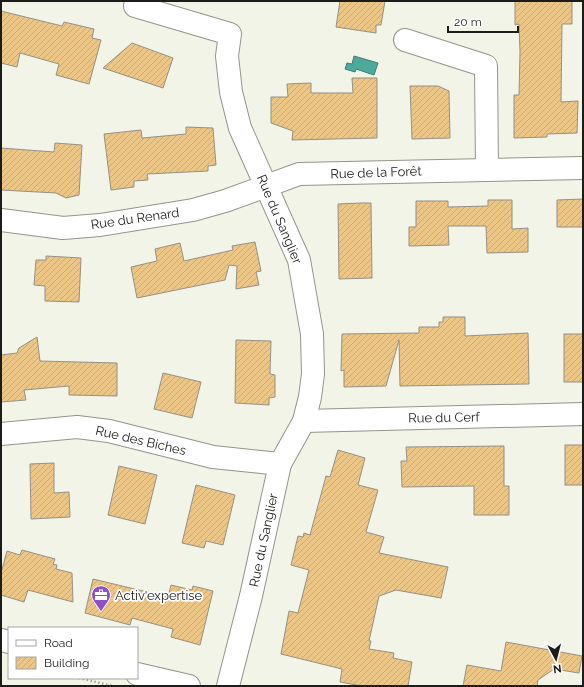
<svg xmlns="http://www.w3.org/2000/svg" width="584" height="687" font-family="Raleway,sans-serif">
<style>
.water{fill:#4da99a;stroke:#3e7f73}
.building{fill:url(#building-hatch);stroke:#969086}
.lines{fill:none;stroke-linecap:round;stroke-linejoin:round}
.minor-casing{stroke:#93958a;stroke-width:24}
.path{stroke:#7f8179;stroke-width:2.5;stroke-dasharray:1 3;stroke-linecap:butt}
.minor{stroke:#fff;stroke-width:22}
.labels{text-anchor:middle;stroke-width:3.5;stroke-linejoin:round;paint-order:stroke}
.street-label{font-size:13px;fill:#1c1d19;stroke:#fff}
.poi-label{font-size:13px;fill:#1c1d19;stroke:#fff;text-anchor:start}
</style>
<defs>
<pattern id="building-hatch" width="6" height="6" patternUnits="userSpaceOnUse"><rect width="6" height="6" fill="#ebc687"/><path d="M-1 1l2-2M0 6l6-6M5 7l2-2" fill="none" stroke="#c9aa74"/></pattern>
</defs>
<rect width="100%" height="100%" fill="#f2f4e8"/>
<path class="water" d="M354,56L378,63L374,75L356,69L355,72L345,69L347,63L352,64Z"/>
<g class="building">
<path d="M340,1H385L381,25H376V33L336,27Z"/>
<path d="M515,1H572V24H562L561,102L578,101L577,133L547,134V137L514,138V95H519L520,52L519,24L515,25Z"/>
<path d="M1,11L62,26L64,22L94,29L92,38L101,40L89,84L56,75L59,64L20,53L17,67L1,63Z"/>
<path d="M132,43L173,58L163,88L103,68Z"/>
<path d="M352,78H377V138L292,140L293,131L271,123V97H288L287,84L311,83V93H353Z"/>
<path d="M410,86H438L449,91L450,138L412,139Z"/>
<path d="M186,127L213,128L216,165L208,166V171L147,174L148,180L134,181V187L111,190L104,134L141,130L142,138L186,134Z"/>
<path d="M55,143L82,145L79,195L66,198L56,193L1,190V148L54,152Z"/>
<path d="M583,199V227H557V200Z"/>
<path d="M488,200H512V229L528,228V252L487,253L486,226H448L449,245L409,246V227H416V201H448V207L488,206Z"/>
<path d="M361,203H371L372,278L339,279L338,204Z"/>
<path d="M255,242L261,271L256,272L259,285L236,289L237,266L229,265L225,280L137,298L131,267L157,261L155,249L180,243L184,261L233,250L232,246Z"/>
<path d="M46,256L81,258L79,302L45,301V286L34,285L36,260H46Z"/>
<path d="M443,317H465V336L528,333L529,384L400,386L399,340L386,386L344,387V370L341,371L342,334L419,333V327H439V322H443Z"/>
<rect x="564" y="334" width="19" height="48"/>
<path d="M37,337L40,361L117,363V396L69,395V386L24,390L26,400L1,402V355L17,353L19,348Z"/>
<path d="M236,340L271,341L270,374L275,375V397L269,398V405L235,403Z"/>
<path d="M163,373L201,382L192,418L154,409Z"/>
<rect x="565" y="445" width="18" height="40"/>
<path d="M504,446V486H509V515H474V486L402,487L401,461H407L406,447Z"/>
<path d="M338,450L365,458L358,485L378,490L366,532L384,537L379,553L448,567L441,598L396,590L379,596L369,641H371L369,649L394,653L393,658L412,662L408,686H362L340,682L342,669L281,654L289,611L298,613L309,570L291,565L298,536L303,537L304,533L310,535L326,476L330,477Z"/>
<path d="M54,463V493L69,492L70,517L31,519L30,464Z"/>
<path d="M119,466L157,475L145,524L108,515Z"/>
<path d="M196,485L235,495L223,545L206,541L204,548L182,543Z"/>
<path d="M22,550L55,559L53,564L57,565L56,569L72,573L73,602L28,590L24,602L1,595V573L7,551L20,555Z"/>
<path d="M93,579L168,597L171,585L192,590L193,586L213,591L200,645L171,637L173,629L132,618L130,625L85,613Z"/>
<path d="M506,642L582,656L579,673L554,669L538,680L537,686H463L467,665L501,671Z"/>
</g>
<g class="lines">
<defs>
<g id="minor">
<path d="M135,6L230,34L227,56L231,92L240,128L299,260L312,334L313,374L310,397L304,421L280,464L251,596L228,686"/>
<path d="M405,40L486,66L487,169"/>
<path d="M1,220L63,228L100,225L193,210L225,201L299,174L583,168"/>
<path d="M304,421L583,414"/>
<path d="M1,434L77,427L109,431L213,457L280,464"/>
<path d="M1,640L9,642"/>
<path d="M137,674L189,686"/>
</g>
</defs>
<use href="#minor" class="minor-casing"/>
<path class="path" d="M79,678L113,686"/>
<use href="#minor" class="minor"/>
</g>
<defs>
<symbol id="office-pin" viewBox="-11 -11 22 30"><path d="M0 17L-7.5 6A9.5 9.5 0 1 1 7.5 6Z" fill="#9151c6" stroke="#fff"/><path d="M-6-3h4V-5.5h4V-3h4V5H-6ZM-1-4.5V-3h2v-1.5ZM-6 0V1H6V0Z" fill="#fff"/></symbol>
</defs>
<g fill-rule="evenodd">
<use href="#office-pin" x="90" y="584" width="22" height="30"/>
</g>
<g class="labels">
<g class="street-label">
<text transform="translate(376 172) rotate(-2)" y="5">Rue de la Forêt</text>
<text transform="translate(135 218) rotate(-8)" y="5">Rue du Renard</text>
<text transform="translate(280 219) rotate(67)" y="5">Rue du Sanglier</text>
<text transform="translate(444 417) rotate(-1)" y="5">Rue du Cerf</text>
<text transform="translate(141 440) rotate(13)" y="5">Rue des Biches</text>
<text transform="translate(263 540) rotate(-78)" y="5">Rue du Sanglier</text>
</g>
<g class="poi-label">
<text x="115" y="600">Activ'expertise</text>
</g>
</g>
<rect width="584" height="687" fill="none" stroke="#1c1d19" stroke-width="4"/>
<rect x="8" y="627" width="130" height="52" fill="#ffffff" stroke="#a4a5a3"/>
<rect x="16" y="640" width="20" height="6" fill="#ffffff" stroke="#a4a5a3"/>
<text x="44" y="647" font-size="12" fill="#1c1d19">Road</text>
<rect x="16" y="657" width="20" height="12" fill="url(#building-hatch)" stroke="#a4a5a3"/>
<text x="44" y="667" font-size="12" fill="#1c1d19">Building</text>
<g transform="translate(556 659) rotate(173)" stroke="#ffffff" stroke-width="3" paint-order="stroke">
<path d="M0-3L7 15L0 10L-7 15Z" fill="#1c1d19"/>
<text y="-6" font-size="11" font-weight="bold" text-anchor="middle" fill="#1c1d19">N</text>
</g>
<path d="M448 26v6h70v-6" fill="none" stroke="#1c1d19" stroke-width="2"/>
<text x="454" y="26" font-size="12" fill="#1c1d19" stroke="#ffffff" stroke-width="3" paint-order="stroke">20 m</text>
</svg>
